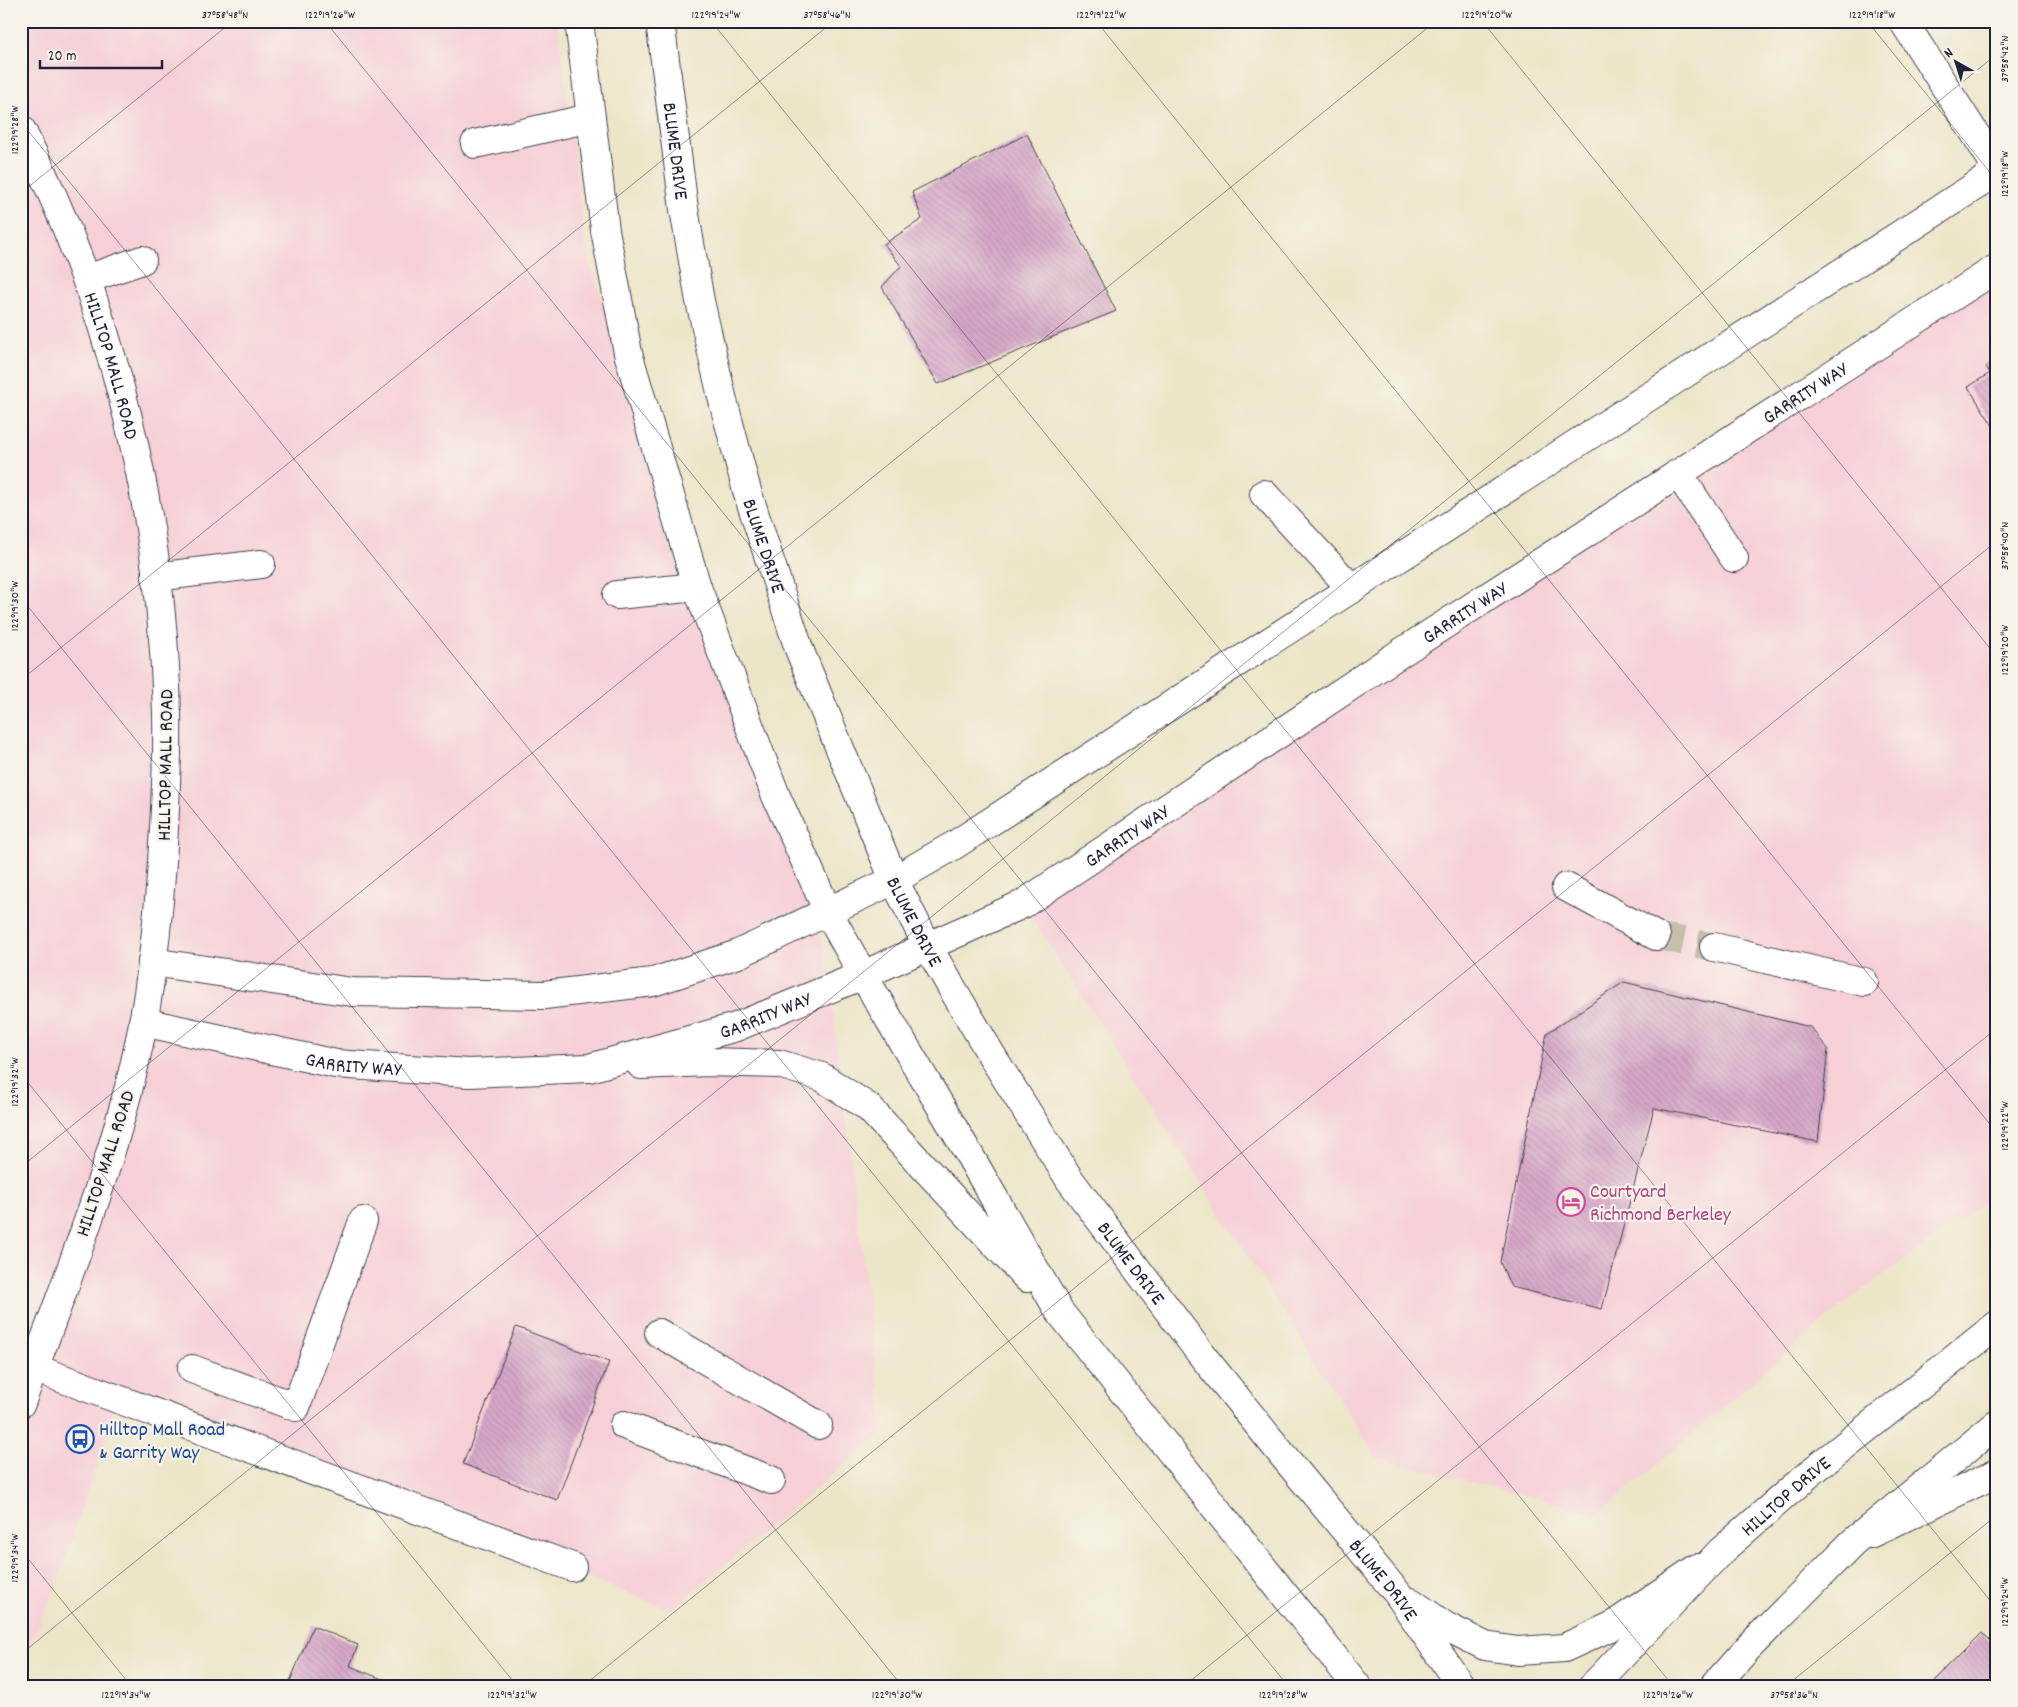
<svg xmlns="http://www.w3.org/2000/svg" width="2018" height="1707" font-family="Dekko,sans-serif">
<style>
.built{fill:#f6cfd7}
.building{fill:url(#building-back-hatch)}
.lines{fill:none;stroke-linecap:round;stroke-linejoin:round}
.minor-tunnel{stroke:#c4beab;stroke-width:28;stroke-dasharray:28 14;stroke-linecap:butt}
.minor-casing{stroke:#403f50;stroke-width:30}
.major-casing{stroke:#403f50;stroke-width:30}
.minor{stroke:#fff;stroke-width:28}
.major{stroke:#fff;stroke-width:28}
.ticks{fill:none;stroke:#22223b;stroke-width:1;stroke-opacity:0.45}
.labels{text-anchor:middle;stroke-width:4.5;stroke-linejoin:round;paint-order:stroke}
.street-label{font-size:20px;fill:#22223b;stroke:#f7f3e8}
.hotel-label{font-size:20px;fill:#b23c85;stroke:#f7f3e8;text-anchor:start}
.transit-label{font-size:20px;fill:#164399;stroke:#f7f3e8;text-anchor:start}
.neatline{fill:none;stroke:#22223b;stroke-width:2}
.ticks-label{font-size:12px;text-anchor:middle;fill:#22223b}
</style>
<defs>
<pattern id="building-back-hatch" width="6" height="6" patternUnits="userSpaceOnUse" patternTransform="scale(1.25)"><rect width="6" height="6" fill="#d6a7c7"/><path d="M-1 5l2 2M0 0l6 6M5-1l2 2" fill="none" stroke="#b78fac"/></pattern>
</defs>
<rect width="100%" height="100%" fill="#f7f3e8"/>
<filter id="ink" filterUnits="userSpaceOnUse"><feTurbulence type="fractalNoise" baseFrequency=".02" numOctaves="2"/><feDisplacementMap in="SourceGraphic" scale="10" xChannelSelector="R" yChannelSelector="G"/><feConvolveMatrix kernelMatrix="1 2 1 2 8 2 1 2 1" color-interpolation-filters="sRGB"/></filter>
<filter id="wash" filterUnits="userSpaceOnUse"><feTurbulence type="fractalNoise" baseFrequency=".0096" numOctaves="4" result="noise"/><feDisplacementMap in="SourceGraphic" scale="20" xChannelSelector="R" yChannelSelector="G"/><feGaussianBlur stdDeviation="1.12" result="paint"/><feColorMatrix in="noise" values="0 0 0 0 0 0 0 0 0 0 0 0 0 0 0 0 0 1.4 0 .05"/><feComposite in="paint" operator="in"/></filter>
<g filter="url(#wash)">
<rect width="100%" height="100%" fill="#ece5c7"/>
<g class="built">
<path d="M21,21H558L586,252L825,949L884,1432L670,1610L121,1392L53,1594L21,1666Z"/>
<path d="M1997,271V1192L1846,1302L1599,1514L1377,1458L1023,904Z"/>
</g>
<g id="blocks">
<g class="building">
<path d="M1027,134L1116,311L938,384L882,287L901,266L884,244L922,219L912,192Z"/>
<path d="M1997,359V432L1968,387L1990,373L1986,367Z"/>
<path d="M1624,982L1810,1027L1828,1049L1818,1142L1654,1108L1602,1309L1511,1287L1500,1262L1547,1033Z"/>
<path d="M516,1327L609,1362L557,1500L463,1464Z"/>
<path d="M313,1626L358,1645L350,1666L399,1686H288Z"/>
<path d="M1982,1633L1997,1648V1686H1929Z"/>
</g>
</g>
</g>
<g filter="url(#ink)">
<use href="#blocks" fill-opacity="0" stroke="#403f50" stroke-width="1"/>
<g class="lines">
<path class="minor-tunnel" d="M1656,936L1714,947"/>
<defs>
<g id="minor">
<path d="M579,21L605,230L628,353L697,587L776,796L828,912L863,975L970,1156L1059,1311L1357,1686"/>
<path id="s1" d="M660,21L684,209L700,301L722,397L747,491L799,649L894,880L928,947L992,1056L1070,1180L1201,1354L1285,1458L1398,1594L1461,1686"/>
<path d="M1903,21L1997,168"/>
<path id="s2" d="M21,129C114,311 162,512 167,715C168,753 166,790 164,828C160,905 153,982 136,1058C109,1176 63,1290 21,1403"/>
<path d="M475,144L590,118"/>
<path d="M87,279L142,260"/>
<path d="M1678,473L1734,558"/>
<path d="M1264,494L1352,589"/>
<path d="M156,577L261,564"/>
<path d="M617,595L697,587"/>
<path d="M1566,887L1656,936"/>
<path d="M1714,947L1864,982"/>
<path d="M152,962L352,992L544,995L653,982L738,954L894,880L953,846L1997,172"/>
<path id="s3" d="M143,1022L336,1064L469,1073L589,1068L736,1027L863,975L1023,904L1399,654L1997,268"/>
<path d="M641,1065L708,1062L779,1064L822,1077L868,1107L1027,1278"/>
<path d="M659,1333L818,1425"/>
<path d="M34,1368L572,1567"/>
<path d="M192,1369L296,1407L363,1221"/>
<path d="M624,1425L771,1480"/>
<path d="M1870,1534L1997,1473"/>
<path d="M1411,1602L1445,1626L1485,1646L1518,1651L1564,1648L1612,1626L1697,1568"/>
</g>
<g id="major">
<path id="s4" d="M1593,1686L1721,1551L1810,1473L1997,1325"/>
<path d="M1714,1686L1747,1649L1853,1542L1997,1424"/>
</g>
</defs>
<use href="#minor" class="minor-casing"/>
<use href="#major" class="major-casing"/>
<use href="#minor" class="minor"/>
<use href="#major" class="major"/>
</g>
</g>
<path class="ticks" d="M325,21L1673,1686M711,21L1997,1609M1096,21L1997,1133M1482,21L1997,657M1867,21L1997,181M21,122L1288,1686M21,193L233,21M21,598L902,1686M21,680L834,21M21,1074L517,1686M21,1167L1436,21M21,1550L131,1686M21,1654L1997,54M583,1686L1997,541M1184,1686L1997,1028M1786,1686L1997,1515"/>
<defs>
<symbol id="hotel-ring" viewBox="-11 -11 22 22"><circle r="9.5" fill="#f7f3e8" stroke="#d1479c" stroke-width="1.5"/><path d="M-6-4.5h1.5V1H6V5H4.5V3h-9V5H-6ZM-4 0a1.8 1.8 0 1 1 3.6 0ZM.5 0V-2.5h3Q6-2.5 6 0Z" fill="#d1479c"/></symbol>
<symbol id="bus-ring" viewBox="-11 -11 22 22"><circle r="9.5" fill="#f7f3e8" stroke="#1a4fb4" stroke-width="1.5"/><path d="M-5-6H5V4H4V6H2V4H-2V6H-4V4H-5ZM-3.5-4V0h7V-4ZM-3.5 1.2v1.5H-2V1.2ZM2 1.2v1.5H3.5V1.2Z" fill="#1a4fb4"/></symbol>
</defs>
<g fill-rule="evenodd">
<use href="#hotel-ring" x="1555" y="1186" width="32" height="32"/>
<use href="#bus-ring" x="64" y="1423" width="32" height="32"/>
</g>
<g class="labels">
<g class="street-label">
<text dy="7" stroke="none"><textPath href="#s1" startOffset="131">BLUME DRIVE</textPath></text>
<text dy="7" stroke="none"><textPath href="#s2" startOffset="254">HILLTOP MALL ROAD</textPath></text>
<text dy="7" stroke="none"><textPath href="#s3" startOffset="1850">GARRITY WAY</textPath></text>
<text dy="7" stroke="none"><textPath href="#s1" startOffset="536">BLUME DRIVE</textPath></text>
<text dy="7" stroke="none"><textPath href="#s3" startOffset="1445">GARRITY WAY</textPath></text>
<text transform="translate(164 765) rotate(-89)" y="7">HILLTOP MALL ROAD</text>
<text dy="7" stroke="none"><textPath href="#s3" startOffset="1040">GARRITY WAY</textPath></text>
<text dy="7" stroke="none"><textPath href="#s1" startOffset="941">BLUME DRIVE</textPath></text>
<text dy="7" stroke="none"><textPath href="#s3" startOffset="635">GARRITY WAY</textPath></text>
<text dy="7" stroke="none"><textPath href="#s3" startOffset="215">GARRITY WAY</textPath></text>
<text transform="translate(104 1163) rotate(-72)" y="7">HILLTOP MALL ROAD</text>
<text dy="7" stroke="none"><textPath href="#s1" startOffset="1346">BLUME DRIVE</textPath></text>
<text dy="7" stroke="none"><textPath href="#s4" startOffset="271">HILLTOP DRIVE</textPath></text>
<text dy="7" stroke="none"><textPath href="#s1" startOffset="1751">BLUME DRIVE</textPath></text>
</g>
<g class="hotel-label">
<text x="1590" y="1197">Courtyard<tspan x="1590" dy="23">Richmond Berkeley</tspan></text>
</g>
<g class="transit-label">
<text x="99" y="1435">Hilltop Mall Road<tspan x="99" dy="23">&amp; Garrity Way</tspan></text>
</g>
</g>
<rect width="2018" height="1707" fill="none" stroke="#f7f3e8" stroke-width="55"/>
<g transform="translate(1956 62) rotate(321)" stroke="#f7f3e8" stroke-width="4" paint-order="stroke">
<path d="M0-4L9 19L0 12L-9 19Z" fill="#22223b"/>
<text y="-8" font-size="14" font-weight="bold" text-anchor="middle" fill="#22223b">N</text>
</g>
<path d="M40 60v8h122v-8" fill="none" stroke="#22223b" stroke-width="2.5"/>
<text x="48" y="60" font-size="15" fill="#22223b" stroke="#f7f3e8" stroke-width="4" paint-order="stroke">20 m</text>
<rect x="28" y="28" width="1962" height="1652" class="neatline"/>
<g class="ticks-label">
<text x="225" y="18">37°58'48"N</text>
<text x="330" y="18">122°19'26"W</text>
<text x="716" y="18">122°19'24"W</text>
<text x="827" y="18">37°58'46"N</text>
<text x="1101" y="18">122°19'22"W</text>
<text x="1487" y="18">122°19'20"W</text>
<text x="1872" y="18">122°19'18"W</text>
<text transform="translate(2004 59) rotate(-90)" y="4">37°58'42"N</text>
<text transform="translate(14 130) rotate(-90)" y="4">122°19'28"W</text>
<text transform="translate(2004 174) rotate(-90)" y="4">122°19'18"W</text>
<text transform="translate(2004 546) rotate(-90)" y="4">37°58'40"N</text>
<text transform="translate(14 606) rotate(-90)" y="4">122°19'30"W</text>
<text transform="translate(2004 650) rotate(-90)" y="4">122°19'20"W</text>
<text transform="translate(14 1082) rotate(-90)" y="4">122°19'32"W</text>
<text transform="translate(2004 1126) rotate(-90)" y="4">122°19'22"W</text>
<text transform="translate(14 1558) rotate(-90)" y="4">122°19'34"W</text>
<text transform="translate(2004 1602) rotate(-90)" y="4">122°19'24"W</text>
<text x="126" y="1698">122°19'34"W</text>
<text x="512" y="1698">122°19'32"W</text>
<text x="897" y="1698">122°19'30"W</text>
<text x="1283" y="1698">122°19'28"W</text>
<text x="1668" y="1698">122°19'26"W</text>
<text x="1794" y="1698">37°58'36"N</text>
</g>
</svg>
